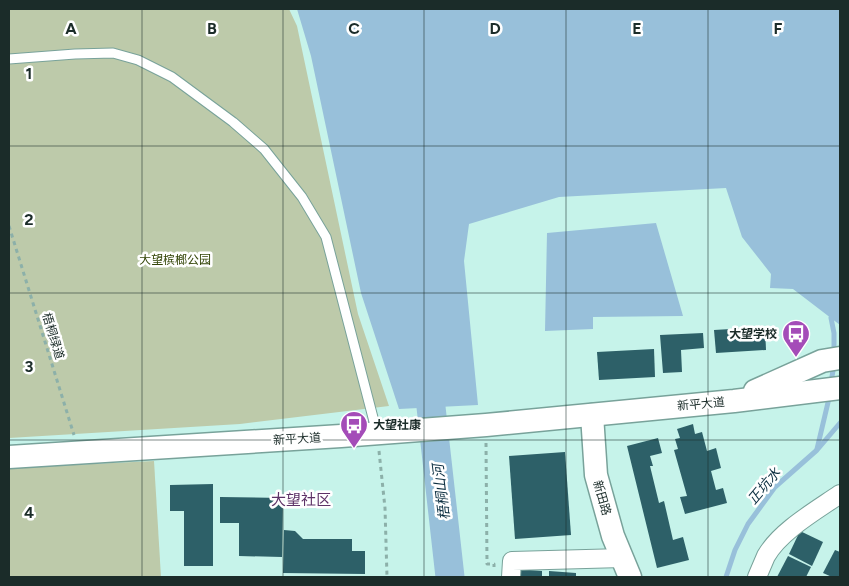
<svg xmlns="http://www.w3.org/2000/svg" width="849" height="586" font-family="Figtree,'Noto Sans SC',sans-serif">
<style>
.green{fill:#bdcaaa}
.water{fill:#98c0da}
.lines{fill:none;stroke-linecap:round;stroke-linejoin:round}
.stream{stroke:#98c0da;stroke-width:5}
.river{stroke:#98c0da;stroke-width:29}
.building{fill:#2d6068}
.service-casing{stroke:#78a29a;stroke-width:11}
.minor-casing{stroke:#78a29a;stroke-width:20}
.tertiary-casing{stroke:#78a29a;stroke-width:25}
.path{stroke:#8cb0a9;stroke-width:3;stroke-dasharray:4 4;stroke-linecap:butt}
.service{stroke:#fff;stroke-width:9}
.minor{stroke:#fff;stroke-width:18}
.tertiary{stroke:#fff;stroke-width:22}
.grid{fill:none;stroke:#1b2c29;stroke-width:1;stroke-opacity:0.55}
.labels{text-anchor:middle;stroke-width:5;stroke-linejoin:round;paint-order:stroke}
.park-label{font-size:12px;fill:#334507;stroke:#fff}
.poi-label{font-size:12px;font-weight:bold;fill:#1b2c29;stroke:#fff;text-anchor:end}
.street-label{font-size:12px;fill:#1b2c29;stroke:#fff}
.water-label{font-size:14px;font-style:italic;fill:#0b2e40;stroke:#fff}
.quarter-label{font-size:15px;fill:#5d3267;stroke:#fff}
.grid-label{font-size:16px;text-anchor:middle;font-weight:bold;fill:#1b2c29;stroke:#fff;stroke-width:5;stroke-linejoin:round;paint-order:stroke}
</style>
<rect width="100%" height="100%" fill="#c6f3ea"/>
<g class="green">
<path d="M9,9H289L297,26L358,314L389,406L240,424L9,438Z"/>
<path d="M154,461L161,577H9V468Z"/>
</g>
<g class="water">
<path d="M297,9H840V325L793,289L770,288L771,274L742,237L726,188L559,197L469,224L464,261L478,405L399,409L361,293L311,56Z"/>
<path d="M656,223L683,316L593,317V329L545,331L547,233Z"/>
</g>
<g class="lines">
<g class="stream">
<path d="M831,318L834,333V353"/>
<path d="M831,383L834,364"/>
<path d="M817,449L830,394"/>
<path d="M726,577L735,550L748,524L775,487L817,450L840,423"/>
</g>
<path class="river" d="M431,407L450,577"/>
</g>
<g class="building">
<path d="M765,327L766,350L716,353L714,330Z"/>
<path d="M703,333L704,348L681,350L682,372L663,373L660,335Z"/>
<path d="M654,349L655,377L599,380L597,352Z"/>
<path d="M693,424L695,434L702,432L707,451L716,448L721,468L711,471L716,490L723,488L727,503L685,514L680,497L687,496L674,450L678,449L675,439L680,438L677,429Z"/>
<path d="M658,438L662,453L650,456L653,466H650L659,503L664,501L673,540L683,537L689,560L657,568L627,446Z"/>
<path d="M565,452L571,535L515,539L509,456Z"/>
<path d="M213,484V566H184V511H170V485Z"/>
<path d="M220,497L283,498L282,557L239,556V523H220Z"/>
<path d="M284,530L295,531L303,539H352V551H365V574L283,573Z"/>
<path d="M800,531L823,542L812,566L789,554Z"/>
<path d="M835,550L840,552V577H832L823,573Z"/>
<path d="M788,556L811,567L806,577H777Z"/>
<path d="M517,569L542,571V577H517Z"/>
<path d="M549,571L576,573V577H549Z"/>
</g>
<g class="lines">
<defs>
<path id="service" d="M9,59L75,54L113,53L138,60L172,77L233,122L264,149L302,197L326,237L377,433"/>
<g id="minor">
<path d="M511,577L512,561L623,558"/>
<path d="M757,577C760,570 763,563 766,556C780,531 817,510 840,494"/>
</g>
<g id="tertiary">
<path d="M755,391L822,361L840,358"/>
<path d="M592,415L596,475L613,536L630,577"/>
<path d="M9,457L341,436L486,425L734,401L840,388"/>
</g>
</defs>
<use href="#service" class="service-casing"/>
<use href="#minor" class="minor-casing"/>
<use href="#tertiary" class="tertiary-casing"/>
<g class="path">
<path d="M9,226L74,435"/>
<path d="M486,443L487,564H494V567"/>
<path d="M379,451L385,508L387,577"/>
</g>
<use href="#service" class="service"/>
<use href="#minor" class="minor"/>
<use href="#tertiary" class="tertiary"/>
</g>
<path class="grid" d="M142,9V577M283,9V577M424,9V577M566,9V577M708,9V577M9,146H840M9,293H840M9,440H840"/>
<defs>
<symbol id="bus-pin" viewBox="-11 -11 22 30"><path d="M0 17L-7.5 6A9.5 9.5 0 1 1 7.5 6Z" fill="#a44cb8" stroke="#fff"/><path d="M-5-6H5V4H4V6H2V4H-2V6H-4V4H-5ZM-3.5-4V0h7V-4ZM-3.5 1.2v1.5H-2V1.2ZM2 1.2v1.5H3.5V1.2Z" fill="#fff"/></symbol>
</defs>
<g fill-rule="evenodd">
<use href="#bus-pin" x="780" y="318" width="32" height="43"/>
<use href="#bus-pin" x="338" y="409" width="32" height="43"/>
</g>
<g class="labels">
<g class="park-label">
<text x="175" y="264">大望槟榔公园</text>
</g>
<g class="poi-label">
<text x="777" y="338">大望学校</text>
<text x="373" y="429" text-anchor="start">大望社康</text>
</g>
<g class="street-label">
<text transform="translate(53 336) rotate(73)" y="4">梧桐绿道</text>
<text transform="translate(701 404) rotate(-5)" y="4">新平大道</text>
<text transform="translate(297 439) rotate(-3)" y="4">新平大道</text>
<text transform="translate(602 498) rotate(74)" y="4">新田路</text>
</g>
<g class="water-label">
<text transform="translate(764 486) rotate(-50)" y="5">正坑水</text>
<text transform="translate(441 492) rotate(-97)" y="5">梧桐山河</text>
</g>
<g class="quarter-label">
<text x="301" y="505">大望社区</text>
</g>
</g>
<g class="grid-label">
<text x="71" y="34">A</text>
<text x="212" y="34">B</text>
<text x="354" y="34">C</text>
<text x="495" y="34">D</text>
<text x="637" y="34">E</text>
<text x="778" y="34">F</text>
<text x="29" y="79">1</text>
<text x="29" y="225">2</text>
<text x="29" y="372">3</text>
<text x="29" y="518">4</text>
</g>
<rect width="849" height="586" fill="none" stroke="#1b2c29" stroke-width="20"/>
</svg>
